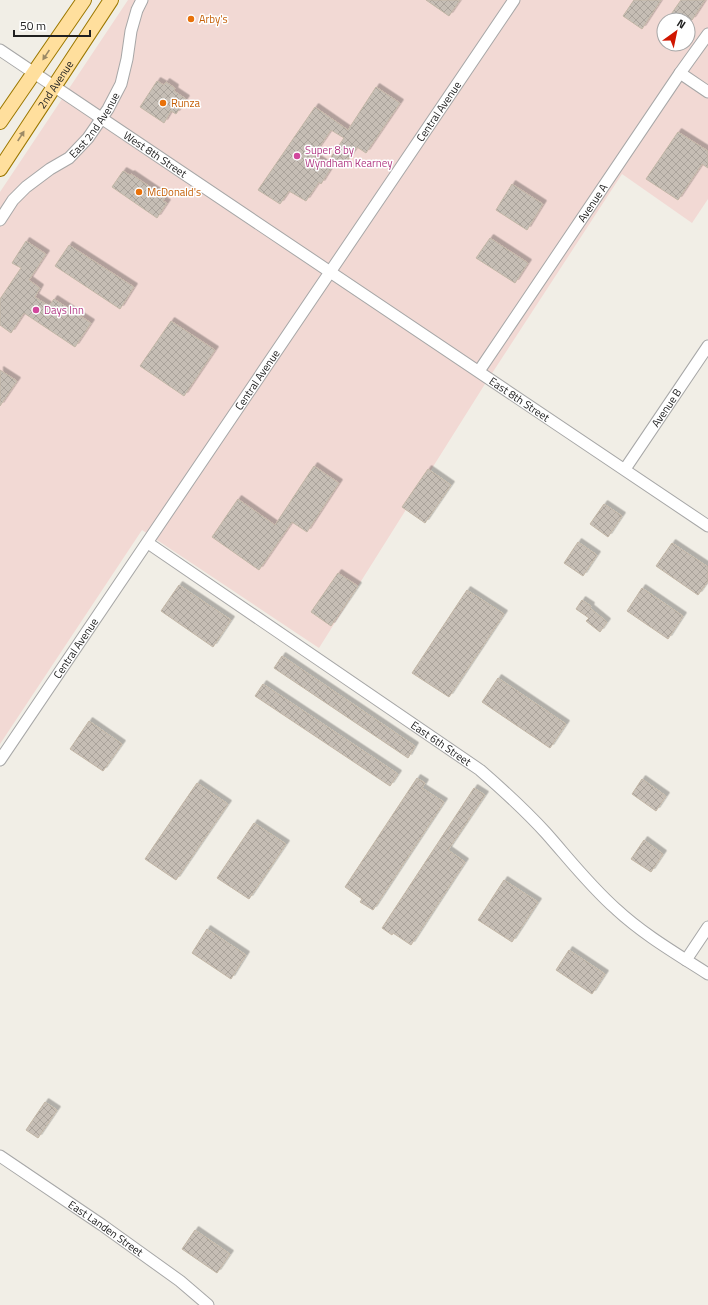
<svg xmlns="http://www.w3.org/2000/svg" width="708" height="1305" font-family="'Titillium Web',sans-serif">
<style>
.commercial{fill:#f2d9d4;fill-rule:evenodd}
.building{fill:url(#building-cross-hatch);stroke:#c3b7a7;filter:url(#shadow)}
.lines{fill:none;stroke-linecap:round;stroke-linejoin:round}
.minor-casing{stroke:#a7a7a7;stroke-width:13}
.major-casing{stroke:#9c7800;stroke-width:16}
.minor{stroke:#fff;stroke-width:11}
.major{stroke:#ffdf9d;stroke-width:14}
.oneway{fill:#9b8965}
.food-dot{fill:#e8710a;stroke:#fff;stroke-width:1.5}
.hotel-dot{fill:#d1479c;stroke:#fff;stroke-width:1.5}
.labels{text-anchor:middle;stroke-width:3;stroke-linejoin:round;paint-order:stroke}
.food-label{font-size:11px;fill:#c56008;stroke:#fff;text-anchor:start}
.street-label{font-size:11px;fill:#202020;stroke:#fff}
.hotel-label{font-size:11px;fill:#b23c85;stroke:#fff;text-anchor:start}
</style>
<defs>
<pattern id="building-cross-hatch" width="8" height="8" patternUnits="userSpaceOnUse"><rect width="8" height="8" fill="#c6beb5"/><path d="M0 0l8 8M0 8l8-8" fill="none" stroke="#aaa39b"/></pattern>
<filter id="shadow"><feDropShadow dx="3.5" dy="-3.5" stdDeviation="0" flood-color="#0004"/></filter>
</defs>
<rect width="100%" height="100%" fill="#f1eee6"/>
<path class="commercial" d="M128,0H708V199L692,223L622,174L485,384L319,648L142,530L0,744V192ZM664,20H688V44H664Z"/>
<g class="building">
<path d="M426,0H460L449,16Z"/>
<path d="M634,0H661L642,29L623,16Z"/>
<path d="M681,0H705L692,20H667Z"/>
<path d="M157,81L164,85L166,82L175,88L174,91L186,99L176,114L171,111L164,123L140,107Z"/>
<path d="M376,87L400,103L366,153L357,147L343,166L331,157L344,138L331,130L313,156L331,168L321,184L319,182L306,201L289,191L280,204L258,190L315,107L348,130Z"/>
<path d="M678,132L708,151V168L702,164L678,200L646,179Z"/>
<path d="M123,171L130,175L131,174L165,197L163,201L167,203L157,218L112,187Z"/>
<path d="M512,184L543,204L527,230L496,210Z"/>
<path d="M490,238L528,263L515,283L476,258Z"/>
<path d="M26,241L46,254L29,280L40,288L35,297L49,306L54,299L91,323L75,347L24,313L11,333L0,325V299L21,268L12,263Z"/>
<path d="M69,245L134,287L120,309L55,266Z"/>
<path d="M171,321L215,350L184,396L140,366Z"/>
<path d="M0,370L17,381L0,406Z"/>
<path d="M314,466L339,483L307,532L292,522L259,570L212,537L238,499L275,525Z"/>
<path d="M428,469L451,485L425,523L402,507Z"/>
<path d="M604,504L622,516L608,537L590,524Z"/>
<path d="M578,542L597,555L583,576L564,563Z"/>
<path d="M672,543L708,567V581L698,595L656,566Z"/>
<path d="M338,573L358,586L331,626L311,612Z"/>
<path d="M179,585L231,620L213,647L161,611Z"/>
<path d="M642,588L683,616L668,639L627,611Z"/>
<path d="M467,590L504,614L449,697L412,673Z"/>
<path d="M582,600L591,606L590,608L607,622L600,632L586,621L589,618L576,609Z"/>
<path d="M282,656L415,746L408,758L274,668Z"/>
<path d="M498,678L566,724L550,748L482,702Z"/>
<path d="M263,684L398,774L390,786L255,696Z"/>
<path d="M89,721L122,744L103,771L70,749Z"/>
<path d="M417,778L425,783L422,788L444,802L373,910L360,902L362,899L345,887Z"/>
<path d="M642,779L666,796L656,811L632,794Z"/>
<path d="M197,783L228,804L176,880L145,859Z"/>
<path d="M474,788L485,795L448,850L465,862L411,945L393,933L392,935L382,928Z"/>
<path d="M254,823L286,844L249,899L217,878Z"/>
<path d="M644,840L663,854L651,872L631,859Z"/>
<path d="M504,880L538,902L512,942L478,920Z"/>
<path d="M207,929L246,955L231,979L192,953Z"/>
<path d="M569,950L605,974L592,994L556,970Z"/>
<path d="M45,1102L57,1110L38,1138L26,1130Z"/>
<path d="M195,1230L230,1254L217,1273L182,1249Z"/>
</g>
<g class="lines">
<defs>
<g id="minor">
<path id="s1" d="M0,50L708,526"/>
<path d="M680,73L708,92"/>
<path id="s2" d="M0,220L13,200L26,187L50,169L69,158L88,138L108,109L121,84L127,59L131,31L137,10L142,0"/>
<path id="s3" d="M479,371L680,73L708,34"/>
<path id="s4" d="M625,469L708,346"/>
<path id="s5" d="M148,543L480,770C503,790 525,810 546,833C569,859 590,886 616,909C644,935 677,954 708,974"/>
<path id="s6" d="M0,760L514,0"/>
<path d="M686,960L708,927"/>
<path id="s7" d="M0,1156L102,1225L180,1281L208,1305"/>
</g>
<g id="major">
<path d="M0,122L84,0"/>
<path id="s8" d="M0,169L111,0"/>
</g>
</defs>
<use href="#minor" class="minor-casing"/>
<use href="#major" class="major-casing"/>
<use href="#minor" class="minor"/>
<use href="#major" class="major"/>
</g>
<defs><path id="oneway-solid" d="M-6-.8H1V-3.2L6.5 0L1 3.2V.8H-6Z"/></defs>
<g class="oneway">
<use href="#oneway-solid" transform="translate(46 55) rotate(124)"/>
<use href="#oneway-solid" transform="translate(21 136) rotate(-57)"/>
</g>
<g class="food-dot">
<circle cx="191" cy="19" r="4"/>
<circle cx="163" cy="103" r="4"/>
<circle cx="139" cy="192" r="4"/>
</g>
<g class="hotel-dot">
<circle cx="297" cy="156" r="4"/>
<circle cx="36" cy="310" r="4"/>
</g>
<g class="labels">
<g class="food-label">
<text x="199" y="23">Arby's</text>
<text x="171" y="107">Runza</text>
<text x="147" y="196">McDonald's</text>
</g>
<g class="street-label">
<text dy="4" stroke="none"><textPath href="#s8" startOffset="101">2nd Avenue</textPath></text>
<text dy="4" stroke="none"><textPath href="#s6" startOffset="783">Central Avenue</textPath></text>
<text dy="4" stroke="none"><textPath href="#s2" startOffset="136">East 2nd Avenue</textPath></text>
<text dy="4" stroke="none"><textPath href="#s1" startOffset="187">West 8th Street</textPath></text>
<text dy="4" stroke="none"><textPath href="#s3" startOffset="203">Avenue A</textPath></text>
<text dy="4" stroke="none"><textPath href="#s6" startOffset="459">Central Avenue</textPath></text>
<text dy="4" stroke="none"><textPath href="#s1" startOffset="626">East 8th Street</textPath></text>
<text dy="4" stroke="none"><textPath href="#s4" startOffset="74">Avenue B</textPath></text>
<text dy="4" stroke="none"><textPath href="#s6" startOffset="135">Central Avenue</textPath></text>
<text dy="4" stroke="none"><textPath href="#s5" startOffset="355">East 6th Street</textPath></text>
<text dy="4" stroke="none"><textPath href="#s7" startOffset="128">East Landen Street</textPath></text>
</g>
<g class="hotel-label">
<text x="305" y="154">Super 8 by<tspan x="305" dy="13">Wyndham Kearney</tspan></text>
<text x="44" y="314">Days Inn</text>
</g>
</g>
<g transform="translate(676 32) rotate(33)"><circle r="19" fill="#ffffff" stroke="#a6a6a6"/>
<path d="M0-3L7 15L0 10L-7 15Z" fill="#d01600"/>
<text y="-6" font-size="11" font-weight="bold" text-anchor="middle" fill="#202020">N</text>
</g>
<path d="M14 30v6h76v-6" fill="none" stroke="#202020" stroke-width="2"/>
<text x="20" y="30" font-size="12" fill="#202020" stroke="#ffffff" stroke-width="3" paint-order="stroke">50 m</text>
</svg>
